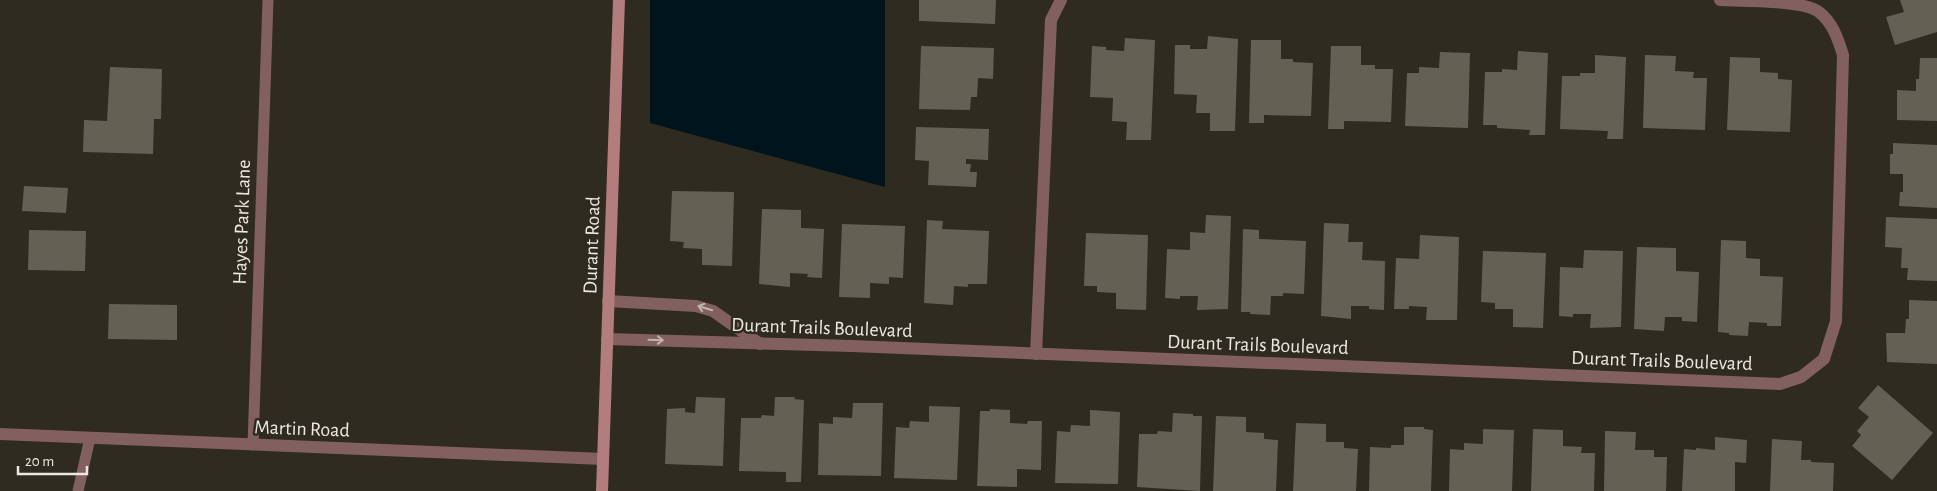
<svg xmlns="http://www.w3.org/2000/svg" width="1937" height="491" font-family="'Alegreya Sans',sans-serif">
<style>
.water{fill:#00141e}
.building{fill:#656054}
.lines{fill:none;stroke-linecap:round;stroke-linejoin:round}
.lane{stroke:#826060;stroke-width:11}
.street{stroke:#826060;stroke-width:12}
.secondary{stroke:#b27d7c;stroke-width:12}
.oneway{stroke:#c0b2ad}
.labels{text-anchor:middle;stroke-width:5;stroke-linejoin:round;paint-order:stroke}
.street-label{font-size:20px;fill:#eae8e0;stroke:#2f2b20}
</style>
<rect width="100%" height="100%" fill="#2f2b20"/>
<path class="water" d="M650,0H885V187L650,123Z"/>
<g class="building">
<path d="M919,0H996L995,24L919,21Z"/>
<path d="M1900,0H1937V32L1895,45L1886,17L1904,12Z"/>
<path d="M1208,36L1238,39L1235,131H1210V113H1196L1197,95L1174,94L1175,45H1190V49H1207Z"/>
<path d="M1125,38L1155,40L1151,140H1126L1127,122L1112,121L1113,98L1090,97L1092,46L1106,47V50L1124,51Z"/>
<path d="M1251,40H1281V59H1293V62L1313,63L1311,116L1264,115V123H1249Z"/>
<path d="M921,46L994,48L993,79L978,78L977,97H971L970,110L919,109Z"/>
<path d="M1331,46H1361V65H1375V69H1393L1391,122L1344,121V129H1328Z"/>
<path d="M1518,51L1548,53L1545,135H1529L1530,130L1497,128V125H1483L1485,72H1502V69L1517,70Z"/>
<path d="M1440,52L1470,53L1468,128L1405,126L1407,73H1419V67L1439,68Z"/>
<path d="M1595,55L1626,57L1623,139H1607L1608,131L1560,129L1562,76H1580V73H1595Z"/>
<path d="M1645,55L1676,56L1675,71L1694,72L1693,78H1707L1705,130L1643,128Z"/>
<path d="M1730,57L1760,58V72L1778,73V79L1792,80L1790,132L1727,130Z"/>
<path d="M1920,58H1937V121L1897,120V90L1916,91V79H1919Z"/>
<path d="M110,67L162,69L161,119H154L153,154L83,152L84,120L107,121Z"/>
<path d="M916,127L989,129L988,160L966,159V164H971L970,172H977L976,187L928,185L929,161L915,160Z"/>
<path d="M1893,143L1937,145V208L1899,206L1900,192H1903V174H1890V154H1893Z"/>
<path d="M24,186L68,188L66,213L22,211Z"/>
<path d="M672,191L734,192L732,266L702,265V249L683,248L684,242L670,241Z"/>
<path d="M762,209L801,210V228L824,229L822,278L807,277L808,274L790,273V287L759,284Z"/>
<path d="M1206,215L1231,216L1228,309L1197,310L1198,296H1180V299L1165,298L1167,249L1190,250V232L1205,233Z"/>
<path d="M1886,217L1937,219V281L1907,280L1908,268H1901L1902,248L1885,247Z"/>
<path d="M927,220L943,221L942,229L989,231L987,284H968V287L954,286L953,305L924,303Z"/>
<path d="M1324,223L1349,224L1348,242H1363L1362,260L1385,261L1384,310L1369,309V306H1351V319L1321,316Z"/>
<path d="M842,224L905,226L903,278L889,277V284L870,283V298L839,297Z"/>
<path d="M1243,229L1259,230V239L1306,241L1304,294L1283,293V296H1271L1270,315L1250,314V312H1241Z"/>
<path d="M29,230L86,231L85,271L28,270Z"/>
<path d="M1086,233L1148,235L1146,310L1116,309V293L1097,292V286H1084Z"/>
<path d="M1420,235L1459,237L1457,320H1426L1427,307L1409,306V309H1394L1396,258L1419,259Z"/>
<path d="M1721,240L1746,241V258L1760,259V276L1783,277L1781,326H1767V323L1749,322L1748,336L1729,335V333L1718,332Z"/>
<path d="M1637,247L1676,248V271L1699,272L1697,322L1682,321V317H1665L1664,331L1634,329Z"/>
<path d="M1584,250L1623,251L1621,327L1590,328L1591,314H1573V317L1559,316L1560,267L1583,268Z"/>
<path d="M1483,251L1546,253L1543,328L1513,327V309H1495V303L1481,302Z"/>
<path d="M1909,300L1937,301V364L1887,362L1886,333H1905L1906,319H1909Z"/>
<path d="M109,304L177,305V340L108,339Z"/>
<path d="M1878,385L1933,433L1892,480L1852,446L1861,435L1857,431L1869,417L1858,408Z"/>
<path d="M696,397L725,398L723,466L665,464L667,409L685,408V412L695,413Z"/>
<path d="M775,397H795L794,399L804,400L801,482H786V472L739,471L741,418H761L762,415L774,416Z"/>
<path d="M853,403H883L881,476L818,475L819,423L833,424V417L852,418Z"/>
<path d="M929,406L960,407L957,480L894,478L896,427L909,428L910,421L929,422Z"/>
<path d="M990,409L1010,410V423L1027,424L1028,421H1042L1041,470L1017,469V487L977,486L980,411H990Z"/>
<path d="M1090,410L1120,412L1118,484L1055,483L1057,431L1070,432L1071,425L1090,426Z"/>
<path d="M1173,413L1193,414V416H1202L1200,491L1137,487L1139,434H1157L1158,431L1172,432Z"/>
<path d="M1216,416L1246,417V432L1264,433V439L1278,440L1276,491H1213Z"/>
<path d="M1296,423L1326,424V442H1344V448L1358,449L1356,491H1293Z"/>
<path d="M1404,427H1424V429L1433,430L1431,491H1369L1370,447L1391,448V445H1404Z"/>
<path d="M1483,429L1514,430L1512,491H1449L1450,449L1464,450V443L1483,444Z"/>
<path d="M1533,429L1563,430V446L1582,447L1581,453H1595L1594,491H1531Z"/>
<path d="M1605,431L1636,432L1635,450H1654V457H1667L1666,491H1604Z"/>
<path d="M1715,437L1747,440L1746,463L1735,462V491H1682L1684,449L1696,450V448L1715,450Z"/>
<path d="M1772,439L1802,441L1801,460H1811V462L1834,463L1833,491H1770Z"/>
</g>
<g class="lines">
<g class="lane">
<path d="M253,445L268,0"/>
<path d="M78,491L90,438"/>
</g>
<g class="street">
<path d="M608,301L696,306L713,311L760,344"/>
<path d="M607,339L852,346L1780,384L1801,377L1824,359L1836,321L1843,55C1838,39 1833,23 1819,12C1804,0 1742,1 1720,0"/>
<path d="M1036,354L1051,20L1061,0"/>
<path d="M0,434L603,459"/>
</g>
<path class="secondary" d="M602,491L619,0"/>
</g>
<defs><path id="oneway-shaft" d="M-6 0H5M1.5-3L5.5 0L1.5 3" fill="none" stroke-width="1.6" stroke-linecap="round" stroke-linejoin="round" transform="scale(1.25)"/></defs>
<g class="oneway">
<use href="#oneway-shaft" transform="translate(705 308) rotate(-163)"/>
<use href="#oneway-shaft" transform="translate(656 340) rotate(2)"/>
</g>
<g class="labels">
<g class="street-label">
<text transform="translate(241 222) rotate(-88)" y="7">Hayes Park Lane</text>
<text transform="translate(591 245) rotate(-88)" y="7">Durant Road</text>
<text transform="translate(822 327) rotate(2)" y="7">Durant Trails Boulevard</text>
<text transform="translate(1258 344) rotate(2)" y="7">Durant Trails Boulevard</text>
<text transform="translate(1662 360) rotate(2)" y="7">Durant Trails Boulevard</text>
<text transform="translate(302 428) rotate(2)" y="7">Martin Road</text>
</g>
</g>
<path d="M18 466v8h69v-8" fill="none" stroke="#eae8e0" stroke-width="2.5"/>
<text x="25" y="466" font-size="15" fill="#eae8e0" stroke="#2f2b20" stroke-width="4" paint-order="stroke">20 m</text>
</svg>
